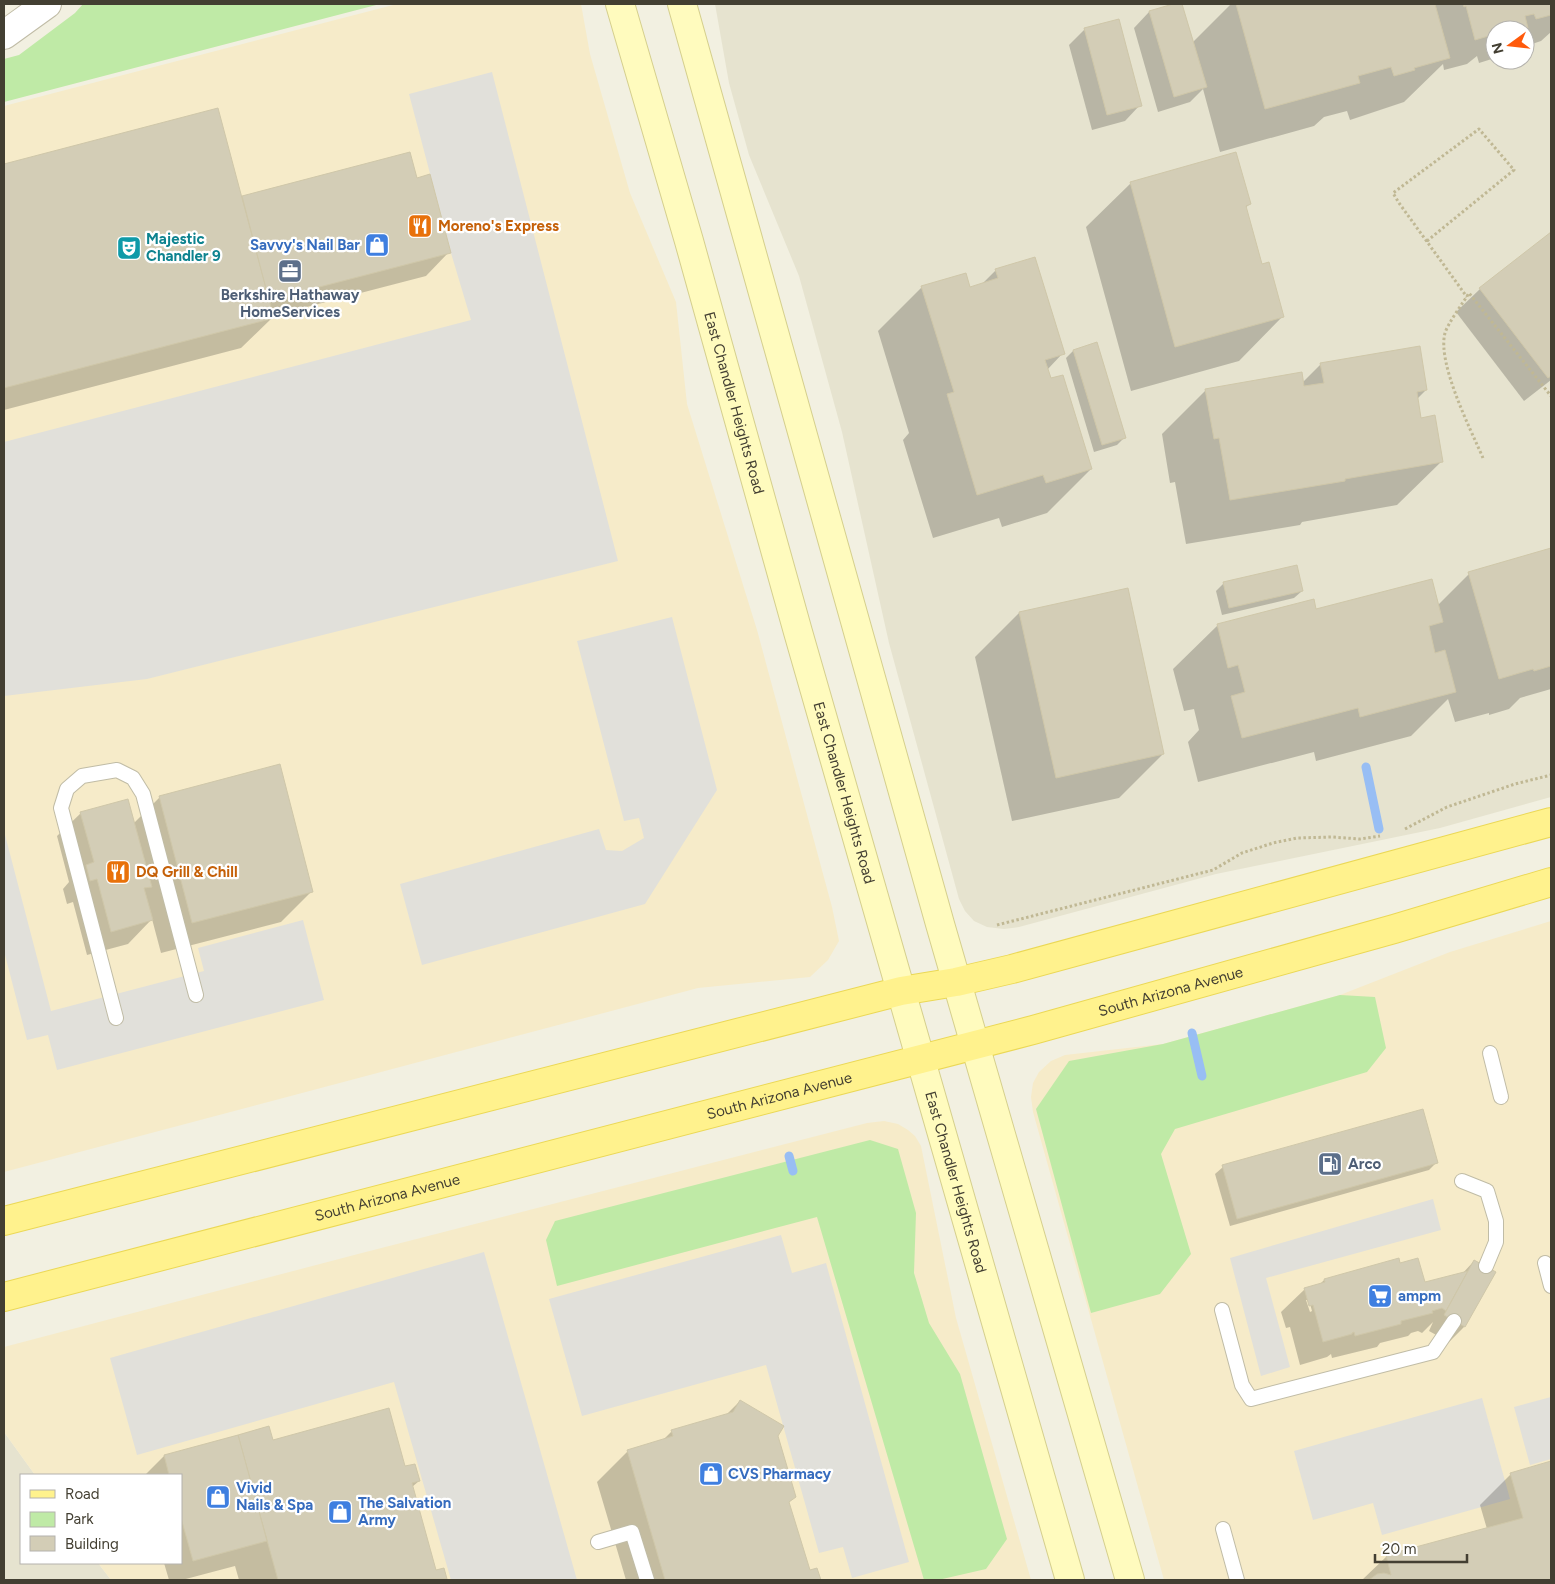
<svg xmlns="http://www.w3.org/2000/svg" width="1555" height="1584" font-family="Figtree,sans-serif">
<style>
.residential{fill:#e6e3cf;fill-rule:evenodd}
.commercial{fill:#f6ebc9}
.green{fill:#bfeaa6}
.parking{fill:#e1e0da}
.shadow{fill:#0003;fill-rule:evenodd}
.lines{fill:none;stroke-linecap:round;stroke-linejoin:round}
.stream{stroke:#98bef4;stroke-width:9}
.building{fill:#d3cdb6;stroke:#cfc7a9}
.lane-casing{stroke:#c0bca6;stroke-width:16}
.street-casing{stroke:#c0bca6;stroke-width:30}
.secondary-casing{stroke:#d5cf8d;stroke-width:30}
.primary-casing{stroke:#ebd856;stroke-width:30}
.path{stroke:#c0b894;stroke-width:3;stroke-dasharray:2.5 2.5;stroke-linecap:butt}
.lane{stroke:#fff;stroke-width:14}
.street{stroke:#fff;stroke-width:28}
.secondary{stroke:#fffbbe;stroke-width:28}
.primary{stroke:#fff28d;stroke-width:28}
.labels{text-anchor:middle;stroke-width:4.5;stroke-linejoin:round;paint-order:stroke}
.food-label{font-size:15px;font-weight:bold;fill:#c56008;stroke:#fff;text-anchor:start}
.culture-label{font-size:15px;font-weight:bold;fill:#0d838f;stroke:#fff;text-anchor:start}
.shop-label{font-size:15px;font-weight:bold;fill:#366cbe;stroke:#fff;text-anchor:start}
.service-label{font-size:15px;font-weight:bold;fill:#4e5e75;stroke:#fff}
.street-label{font-size:15px;fill:#433f32;stroke:#fff}
</style>
<rect width="100%" height="100%" fill="#f2f0e1"/>
<g class="residential">
<path d="M715,4H1551V797L1440,828L1216,874L1019,927L1004,929L987,927L974,921L965,911L959,899L889,643L842,432L799,276L749,155L729,83ZM1495,30H1525V60H1495Z"/>
<path d="M4,1432L35,1475H21V1563H98L111,1580H4Z"/>
</g>
<g class="commercial">
<path d="M397,4H581L590,54L630,193L676,302L687,404L757,630L832,907L839,941L828,960L810,977L698,988L4,1172V106Z"/>
<path d="M1551,921V1580H1164L1033,1112L1031,1097L1033,1083L1039,1072L1051,1061L1065,1055L1163,1044L1340,995L1450,952Z"/>
<path d="M884,1121L898,1124L908,1130L915,1136L921,1146L956,1318L1031,1580H111L98,1563H181V1475H35L4,1432V1347L358,1254L867,1123Z"/>
</g>
<g class="green">
<path d="M83,4H380L4,102V59L19,55L75,13Z"/>
<path d="M1340,995L1375,997L1386,1048L1367,1072L1175,1129L1161,1154L1191,1254L1160,1294L1091,1313L1036,1109L1069,1061L1163,1044Z"/>
<path d="M870,1140L898,1149L916,1213L914,1273L929,1323L960,1374L1007,1539L986,1569L938,1580H924L817,1217L557,1286L546,1240L555,1221Z"/>
</g>
<g class="parking">
<path d="M492,72L618,561L147,679L4,696V442L471,320L451,253L409,94Z"/>
<path d="M672,617L717,790L645,904L422,965L400,884L599,829L606,850L622,851L644,838L639,818L624,821L577,641Z"/>
<path d="M4,831L51,1011L204,971L198,948L303,920L324,1000L57,1070L48,1035L27,1040L4,951Z"/>
<path d="M1433,1199L1441,1230L1266,1278L1290,1367L1261,1376L1230,1258Z"/>
<path d="M781,1235L792,1273L826,1263L909,1562L852,1578L843,1547L819,1553L766,1365L582,1416L549,1299Z"/>
<path d="M484,1252L577,1580H451L394,1382L137,1455L110,1358Z"/>
<path d="M1551,1397V1459L1530,1465L1514,1407Z"/>
<path d="M1482,1398L1510,1499L1382,1535L1373,1503L1313,1520L1294,1451Z"/>
</g>
<g class="shadow">
<path d="M1177,4H1181L1193,42L1231,4H1551V32L1541,41L1532,44L1531,42L1525,43V30H1495V58L1479,63L1477,56L1467,64L1444,70L1443,64L1404,102L1350,120L1347,111L1324,117L1314,126L1220,152L1203,89L1190,102L1158,112L1134,28L1149,12Z"/>
<path d="M1085,29L1140,105L1125,121L1092,130L1069,45Z"/>
<path d="M217,109L241,198L409,154L416,179L449,252L426,276L272,316V318L241,348L4,410V165Z"/>
<path d="M1131,183L1250,204L1245,208L1261,265L1283,316L1239,361L1131,391L1086,227Z"/>
<path d="M1551,234V380L1524,401L1456,312L1480,289Z"/>
<path d="M996,270L1063,353L1047,370L1091,469L1047,513L1002,527L999,518L933,538L903,440L909,433L878,331L922,287L970,288L982,284Z"/>
<path d="M1096,344L1125,437L1117,445L1094,452L1066,358L1073,351Z"/>
<path d="M1321,364L1426,390L1417,399L1420,419L1442,461L1397,505L1302,522L1300,525L1186,544L1175,482L1170,483L1162,434L1206,390L1302,383Z"/>
<path d="M1551,550V689L1520,698L1509,709L1489,715V713L1455,722L1448,699L1411,736L1316,761L1314,752L1198,782L1188,742L1199,730L1194,709L1184,711L1173,669L1218,625L1316,610L1438,605L1469,574Z"/>
<path d="M1224,583L1302,591L1294,598L1222,615L1216,591Z"/>
<path d="M1019,613L1163,754L1119,798L1012,821L975,657Z"/>
<path d="M160,797L312,891L281,922L161,953L152,919L128,944L87,955L73,902L67,904L63,889L69,882L57,836L81,813L134,823Z"/>
<path d="M1436,1163L1429,1170L1230,1226L1215,1174L1223,1167Z"/>
<path d="M1398,1260L1399,1264L1424,1284L1462,1274L1474,1261L1494,1272L1464,1327L1449,1342L1429,1331L1433,1322L1422,1333L1418,1331L1411,1333L1408,1336L1380,1343L1377,1347L1332,1358L1331,1354L1327,1357L1300,1365L1290,1327L1286,1328L1281,1312L1305,1289L1319,1285L1324,1280ZM1306,1300H1309L1312,1311L1310,1312Z"/>
<path d="M740,1401L777,1436L794,1497L788,1503L809,1572L816,1570L819,1580H626L597,1482L628,1451L662,1441L672,1431L725,1416Z"/>
<path d="M268,1427L272,1442L404,1468L419,1481L412,1487L436,1572L443,1570L445,1579L444,1580H239L235,1566L182,1580H169L164,1563H181V1475H145L164,1456Z"/>
<path d="M1551,1463V1580H1362L1387,1556L1487,1529L1480,1505L1511,1474Z"/>
</g>
<g class="lines">
<g class="stream">
<path d="M1366,767L1379,829"/>
<path d="M1192,1033L1202,1076"/>
<path d="M789,1156L793,1171"/>
</g>
</g>
<g class="building">
<path d="M1173,4H1182L1207,87L1174,97L1149,11Z"/>
<path d="M1236,4H1435L1450,58L1414,68L1415,70L1394,76L1391,67L1358,76L1360,83L1265,109Z"/>
<path d="M1463,4H1551V15L1536,19L1534,14L1525,16L1528,28L1520,30H1509L1507,26L1498,28L1499,30H1495V34L1475,40L1466,6L1464,7Z"/>
<path d="M1119,19L1142,106L1107,115L1084,28Z"/>
<path d="M218,108L274,318L4,388V164Z"/>
<path d="M410,152L417,178L430,174L451,253L269,300L242,196Z"/>
<path d="M1236,152L1251,204L1246,206L1262,264L1269,262L1284,317L1175,347L1130,182Z"/>
<path d="M1551,232V376L1548,378L1479,288Z"/>
<path d="M1035,257L1065,354L1045,360L1051,378L1063,375L1092,469L1046,483L1043,475L977,495L947,394L954,392L921,286L966,273L970,287L998,278L995,269Z"/>
<path d="M1097,342L1126,438L1102,445L1073,350Z"/>
<path d="M1420,346L1427,390L1417,392L1421,418L1435,415L1443,462L1345,479V481L1230,500L1219,438L1214,439L1205,389L1302,372L1304,386L1324,383L1320,363Z"/>
<path d="M1551,548V666L1534,671L1533,669L1499,679L1468,572Z"/>
<path d="M1297,565L1303,591L1229,608L1223,582Z"/>
<path d="M1432,579L1443,622L1429,626L1435,653L1445,650L1456,692L1360,717L1358,708L1242,738L1231,696L1245,692L1238,665L1228,668L1217,624L1314,599L1316,609Z"/>
<path d="M1128,588L1164,754L1056,778L1019,612Z"/>
<path d="M280,764L313,892L192,923L159,796Z"/>
<path d="M128,799L152,887L144,888L153,920L111,932L97,879L90,881L86,865L94,862L80,812Z"/>
<path d="M1423,1109L1438,1163L1237,1219L1222,1165Z"/>
<path d="M1399,1258L1400,1263L1418,1258L1425,1282L1468,1271L1446,1311L1442,1308L1432,1311L1433,1313L1401,1321V1324L1355,1336L1354,1332L1352,1333V1334L1323,1342L1313,1305L1309,1306L1304,1288L1325,1282L1324,1279Z"/>
<path d="M1474,1260L1496,1272L1465,1327L1444,1315Z"/>
<path d="M740,1400L784,1426L778,1436L796,1497L789,1502L810,1570L817,1568L821,1580H665L627,1450L673,1436L671,1430L733,1412Z"/>
<path d="M389,1408L405,1466L415,1464L420,1481L412,1483L436,1570L444,1568L447,1579L278,1580L238,1435L269,1426L273,1440Z"/>
<path d="M238,1435L267,1541L193,1561L181,1518V1475H169L164,1455Z"/>
<path d="M1551,1461V1580H1369L1377,1574L1384,1573L1391,1575L1386,1555L1523,1518L1510,1473Z"/>
</g>
<g class="lines">
<defs>
<g id="lane">
<path d="M116,1018L61,808L67,789L82,776L117,770L133,778L143,794L196,995"/>
<path d="M1490,1053L1501,1097"/>
<path d="M1462,1181L1487,1191L1496,1221V1242L1486,1266"/>
<path d="M1545,1263L1551,1286"/>
<path d="M1222,1310L1242,1385L1251,1399L1433,1352L1454,1321"/>
<path d="M1223,1529L1237,1580"/>
<path d="M598,1542L632,1532L647,1580"/>
</g>
<path id="street" d="M4,35L47,4"/>
<g id="secondary">
<path id="s1" d="M620,4L689,241L798,632L1070,1580"/>
<path d="M682,4C769,310 853,617 940,924C1002,1143 1068,1361 1130,1580"/>
</g>
<g id="primary">
<path d="M4,1221L901,991L956,982L1012,969L1551,822"/>
<path id="s2" d="M4,1297L1033,1030L1394,929L1551,882"/>
</g>
</defs>
<use href="#lane" class="lane-casing"/>
<use href="#street" class="street-casing"/>
<use href="#secondary" class="secondary-casing"/>
<use href="#primary" class="primary-casing"/>
<g class="path">
<path d="M1427,241L1514,170L1479,129L1393,193L1399,203L1467,297"/>
<path d="M1483,458C1470,428 1437,363 1445,333C1448,323 1463,303 1469,293L1551,396"/>
<path d="M1405,829L1447,807L1515,784L1551,775"/>
<path d="M997,925L1213,870L1242,853L1273,843L1297,838L1332,837L1360,839L1380,836"/>
</g>
<use href="#lane" class="lane"/>
<use href="#street" class="street"/>
<use href="#secondary" class="secondary"/>
<use href="#primary" class="primary"/>
</g>
<defs>
<symbol id="restaurant-square" viewBox="-11 -11 22 22"><rect x="-9" y="-9" width="18" height="18" rx="4" fill="#e8710a" stroke="#fff"/><path d="M-5-6h1v4h1v-4h1v4h1v-4h1v5L-1.5 .5V6h-2V.5L-5-1ZM5-6V6H3V1.5H1.5Q1.5-4 5-6Z" fill="#fff"/></symbol>
<symbol id="shop-square" viewBox="-11 -11 22 22"><rect x="-9" y="-9" width="18" height="18" rx="4" fill="#3f7fe0" stroke="#fff"/><path d="M-5-2.5h2.3a2.7 3.5 0 0 1 5.4 0H5L5.5 6h-11ZM-1.5-2.5h3a1.5 2.3 0 0 0-3 0Z" fill="#fff"/></symbol>
<symbol id="theatre-square" viewBox="-11 -11 22 22"><rect x="-9" y="-9" width="18" height="18" rx="4" fill="#0f9aa8" stroke="#fff"/><path d="M-5-5.5Q0-4 5-5.5V0Q5 5 0 6Q-5 5-5 0ZM-3.3-2.5H-1v1.5H-3.3ZM1-2.5H3.3v1.5H1ZM-2.8 1Q0 5.5 2.8 1Z" fill="#fff"/></symbol>
<symbol id="office-square" viewBox="-11 -11 22 22"><rect x="-9" y="-9" width="18" height="18" rx="4" fill="#5c6f8a" stroke="#fff"/><path d="M-6-3h4V-5.5h4V-3h4V5H-6ZM-1-4.5V-3h2v-1.5ZM-6 0V1H6V0Z" fill="#fff"/></symbol>
<symbol id="fuel-square" viewBox="-11 -11 22 22"><rect x="-9" y="-9" width="18" height="18" rx="4" fill="#5c6f8a" stroke="#fff"/><path d="M-5.5-6h7V0h2V4h1.3V-2.5L3-4.5l.8-.8L6-3V5H2.5V1h-1V6h-7ZM-4.2-4.7v3.2H.2V-4.7Z" fill="#fff"/></symbol>
<symbol id="supermarket-square" viewBox="-11 -11 22 22"><rect x="-9" y="-9" width="18" height="18" rx="4" fill="#3f7fe0" stroke="#fff"/><path d="M-6-5.5h2.5l.6 2H6L4.5 2H-2.5L-4.4-4H-6ZM-1.5 3.2a1.3 1.3 0 1 0 .1 0ZM3 3.2a1.3 1.3 0 1 0 .1 0Z" fill="#fff"/></symbol>
</defs>
<g fill-rule="evenodd">
<use href="#restaurant-square" x="406" y="212" width="28" height="28"/>
<use href="#shop-square" x="363" y="231" width="28" height="28"/>
<use href="#theatre-square" x="115" y="234" width="28" height="28"/>
<use href="#office-square" x="276" y="257" width="28" height="28"/>
<use href="#restaurant-square" x="104" y="858" width="28" height="28"/>
<use href="#fuel-square" x="1316" y="1150" width="28" height="28"/>
<use href="#supermarket-square" x="1366" y="1282" width="28" height="28"/>
<use href="#shop-square" x="697" y="1460" width="28" height="28"/>
<use href="#shop-square" x="204" y="1483" width="28" height="28"/>
<use href="#shop-square" x="326" y="1498" width="28" height="28"/>
</g>
<g class="labels">
<g class="food-label">
<text x="438" y="231">Moreno's Express</text>
<text x="136" y="877">DQ Grill &amp; Chill</text>
</g>
<g class="culture-label">
<text x="146" y="244">Majestic<tspan x="146" dy="17">Chandler 9</tspan></text>
</g>
<g class="shop-label">
<text x="360" y="250" text-anchor="end">Savvy's Nail Bar</text>
<text x="1398" y="1301">ampm</text>
<text x="728" y="1479">CVS Pharmacy</text>
<text x="236" y="1493">Vivid<tspan x="236" dy="17">Nails &amp; Spa</tspan></text>
<text x="358" y="1508">The Salvation<tspan x="358" dy="17">Army</tspan></text>
</g>
<g class="service-label">
<text x="290" y="300">Berkshire Hathaway<tspan x="290" dy="17">HomeServices</tspan></text>
<text x="1348" y="1169" text-anchor="start">Arco</text>
</g>
<g class="street-label">
<text dy="5" stroke="none"><textPath href="#s1" startOffset="415">East Chandler Heights Road</textPath></text>
<text dy="5" stroke="none"><textPath href="#s1" startOffset="820">East Chandler Heights Road</textPath></text>
<text dy="5" stroke="none"><textPath href="#s2" startOffset="1206">South Arizona Avenue</textPath></text>
<text dy="5" stroke="none"><textPath href="#s2" startOffset="801">South Arizona Avenue</textPath></text>
<text dy="5" stroke="none"><textPath href="#s1" startOffset="1225">East Chandler Heights Road</textPath></text>
<text dy="5" stroke="none"><textPath href="#s2" startOffset="396">South Arizona Avenue</textPath></text>
</g>
</g>
<rect width="1555" height="1584" fill="none" stroke="#433f32" stroke-width="10"/>
<rect x="20" y="1474" width="162" height="90" fill="#ffffff" stroke="#b4b2ad"/>
<rect x="30" y="1490" width="25" height="8" fill="#fff28d" stroke="#b4b2ad"/>
<text x="65" y="1499" font-size="15" fill="#433f32">Road</text>
<rect x="30" y="1512" width="25" height="15" fill="#bfeaa6" stroke="#b4b2ad"/>
<text x="65" y="1524" font-size="15" fill="#433f32">Park</text>
<rect x="30" y="1536" width="25" height="15" fill="#d3cdb6" stroke="#b4b2ad"/>
<text x="65" y="1549" font-size="15" fill="#433f32">Building</text>
<g transform="translate(1510 45) rotate(255)"><circle r="24" fill="#ffffff" stroke="#b4b2ad"/>
<path d="M0-4L9 19L0 12L-9 19Z" fill="#ff5a0b"/>
<text y="-8" font-size="14" font-weight="bold" text-anchor="middle" fill="#433f32">N</text>
</g>
<path d="M1375 1554v8h92v-8" fill="none" stroke="#433f32" stroke-width="2.5"/>
<text x="1382" y="1554" font-size="15" fill="#433f32" stroke="#ffffff" stroke-width="4" paint-order="stroke">20 m</text>
</svg>
